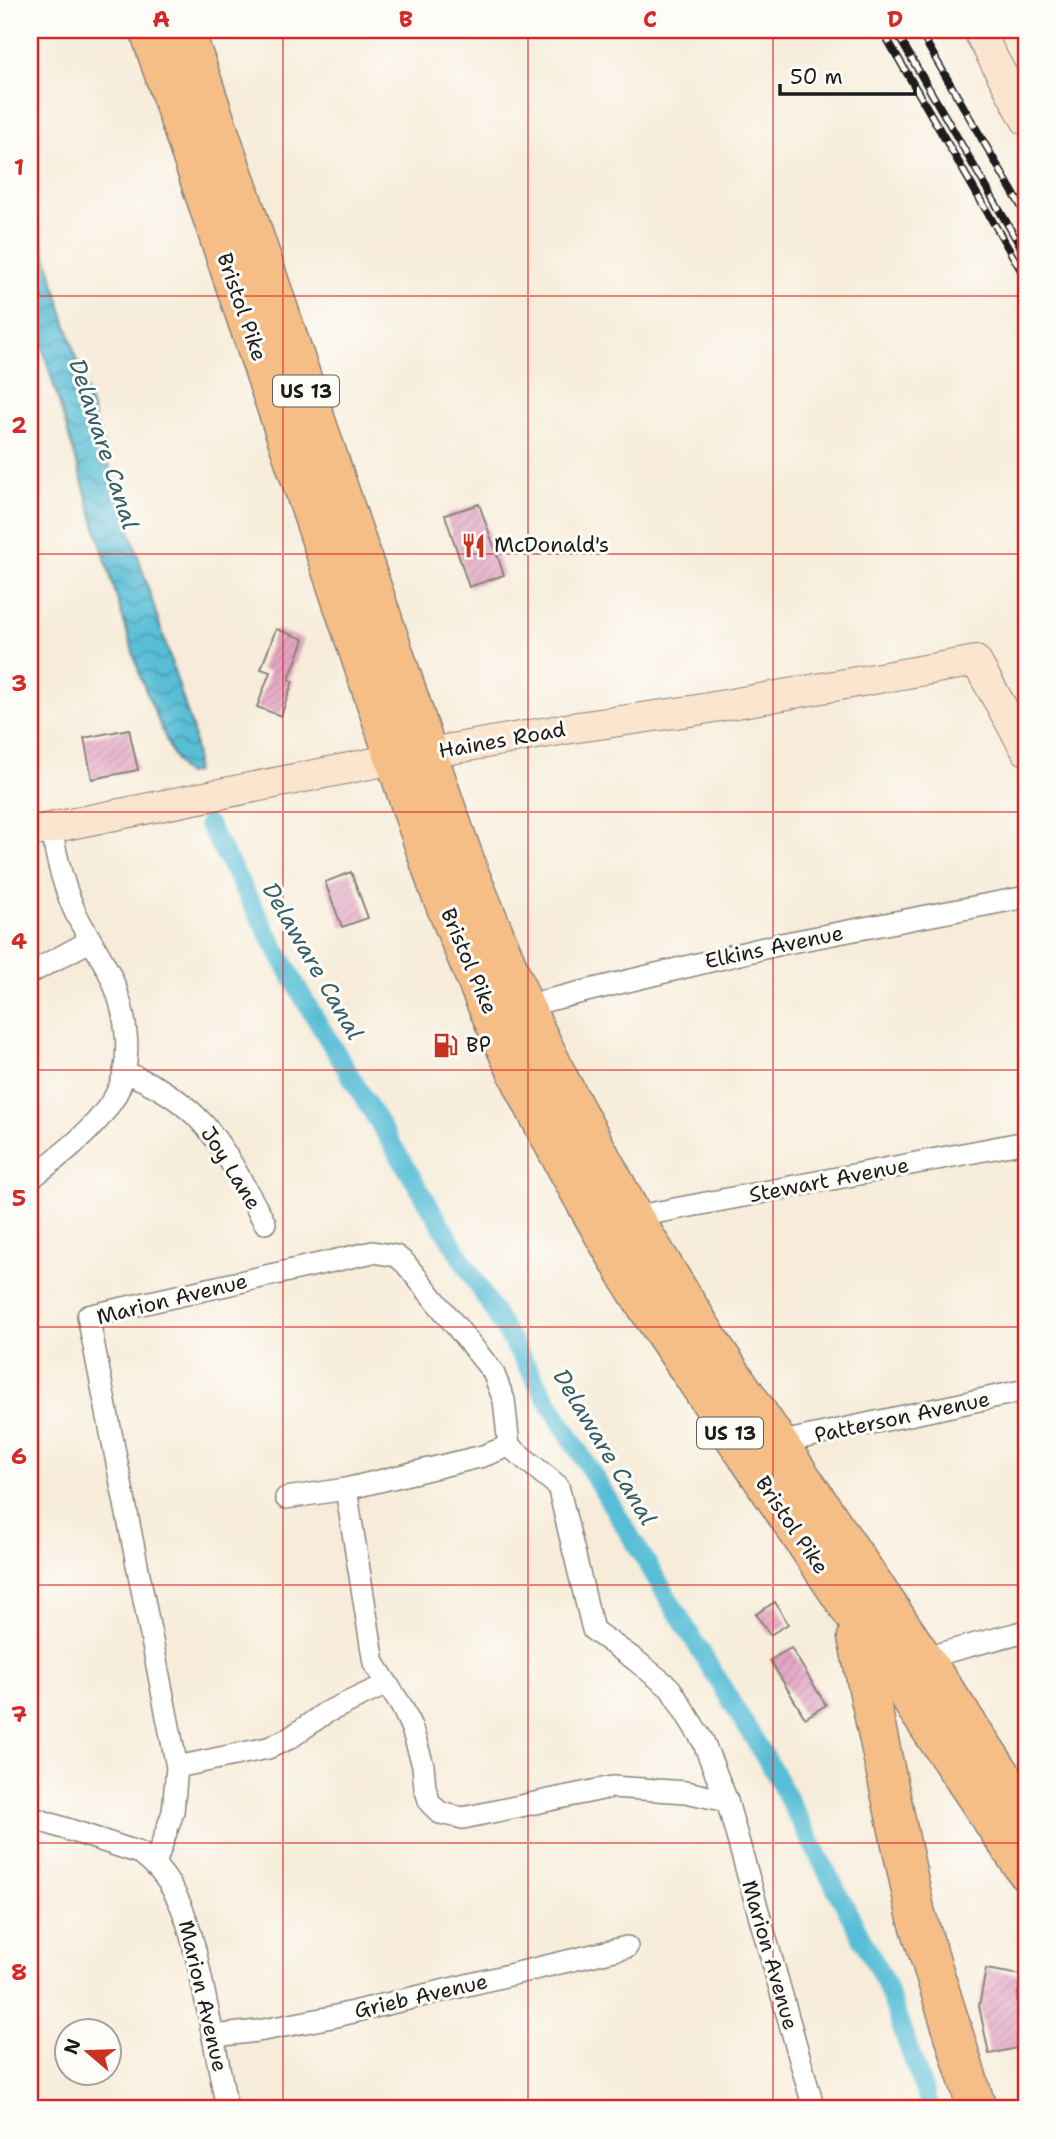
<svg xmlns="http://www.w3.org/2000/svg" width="1056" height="2139" font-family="'Shantell Sans',sans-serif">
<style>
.water{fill:url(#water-waves);stroke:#3a6d7a;stroke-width:2}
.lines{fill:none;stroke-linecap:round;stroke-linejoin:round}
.canal{stroke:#59bed7;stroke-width:19}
.building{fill:url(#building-hatch)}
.street-casing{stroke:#8a847a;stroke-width:24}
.secondary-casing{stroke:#8a847a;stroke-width:32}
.highway-casing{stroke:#8a847a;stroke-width:41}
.street{stroke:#fff;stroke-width:21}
.secondary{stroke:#fbe5cf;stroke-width:30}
.highway{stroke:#f6be87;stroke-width:38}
.rail-casing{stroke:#1c1c1c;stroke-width:8}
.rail{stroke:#fdfcf7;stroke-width:5;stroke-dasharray:16;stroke-linecap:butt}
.grid{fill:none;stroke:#d62828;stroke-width:2;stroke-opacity:0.55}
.labels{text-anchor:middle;stroke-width:6;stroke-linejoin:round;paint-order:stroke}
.shield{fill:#fdfcf7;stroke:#605f5e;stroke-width:2}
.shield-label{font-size:19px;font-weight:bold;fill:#1c1c1c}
.street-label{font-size:21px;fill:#1c1c1c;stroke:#fdfcf7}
.poi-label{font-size:21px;fill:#1c1c1c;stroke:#fdfcf7;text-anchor:start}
.water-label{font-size:23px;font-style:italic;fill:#345d67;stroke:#fdfcf7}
.neatline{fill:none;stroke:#d62828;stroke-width:2.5}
.grid-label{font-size:23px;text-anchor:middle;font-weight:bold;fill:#d62828}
</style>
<defs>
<pattern id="water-waves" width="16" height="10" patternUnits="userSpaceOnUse" patternTransform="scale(1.75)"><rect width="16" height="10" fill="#59bed7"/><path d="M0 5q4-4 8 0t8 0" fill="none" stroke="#499aae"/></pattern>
<pattern id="building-hatch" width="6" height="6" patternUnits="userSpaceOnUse" patternTransform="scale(1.75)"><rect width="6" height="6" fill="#e3a5c2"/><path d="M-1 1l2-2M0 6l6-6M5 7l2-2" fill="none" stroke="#c28da6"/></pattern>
</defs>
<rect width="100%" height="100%" fill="#fdfcf7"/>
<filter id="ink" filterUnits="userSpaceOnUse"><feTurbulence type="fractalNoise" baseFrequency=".0143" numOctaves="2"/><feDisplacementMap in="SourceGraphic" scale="14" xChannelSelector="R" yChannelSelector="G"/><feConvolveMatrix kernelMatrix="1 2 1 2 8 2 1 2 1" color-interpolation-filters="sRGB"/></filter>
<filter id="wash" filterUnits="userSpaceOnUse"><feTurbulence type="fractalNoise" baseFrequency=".00686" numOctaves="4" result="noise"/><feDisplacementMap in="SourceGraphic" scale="28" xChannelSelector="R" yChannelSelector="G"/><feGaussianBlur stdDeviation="1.57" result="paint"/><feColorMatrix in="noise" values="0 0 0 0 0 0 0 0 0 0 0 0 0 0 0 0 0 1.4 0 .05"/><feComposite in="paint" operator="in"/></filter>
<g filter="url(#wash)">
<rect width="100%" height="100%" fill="#f7ecd9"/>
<path class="water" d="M30,200L82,378L193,731L196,757L195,772L187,774L182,771L170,749L141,679L30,305Z"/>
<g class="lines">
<path class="canal" d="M208,824L306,1003L774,1772L884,1980L931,2109"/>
</g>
<g id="blocks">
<g class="building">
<path d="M479,504L504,575L469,587L445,515Z"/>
<path d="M276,629L304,639L289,680L293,681L281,716L257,707L270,672L261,669Z"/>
<path d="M129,729L138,770L92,779L84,738Z"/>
<path d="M351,872L368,918L342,927L325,882Z"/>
<path d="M775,1602L788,1624L770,1635L756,1614Z"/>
<path d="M791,1648L826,1705L805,1718L770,1660Z"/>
<path d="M986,1969L1021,1975L1017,2002L1026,2008V2046L989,2054L979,2006Z"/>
</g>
</g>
</g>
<g filter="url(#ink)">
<use href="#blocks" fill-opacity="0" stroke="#8a847a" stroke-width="2"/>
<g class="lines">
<defs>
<g id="street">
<path d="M30,973L90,941"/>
<path d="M524,1006L781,944L1026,897"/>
<path d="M124,1072C208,1104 223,1150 265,1223"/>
<path d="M30,1179C60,1156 94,1131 114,1098C135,1063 127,1015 112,979C102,956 87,936 76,914C63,886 56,857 51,827"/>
<path d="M633,1217L1026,1142"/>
<path d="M778,1443L1026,1390"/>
<path d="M509,1446L558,1486L593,1630L634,1659L670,1688L703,1741L727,1801L814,2109"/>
<path d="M346,1489L374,1663L402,1707L412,1729L423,1765L425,1788L430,1803L440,1813L463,1818L612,1787L686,1792L727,1801"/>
<path d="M923,1658L1026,1631"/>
<path d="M177,1767L268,1748L290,1738L325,1713L387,1684"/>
<path d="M30,1817L140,1853C186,1885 194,1946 205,1997C213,2035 220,2072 227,2109"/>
<path d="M155,1864L173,1812L177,1767L88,1316L373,1252L396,1256L405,1263L493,1372L504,1400L509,1446L483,1456L346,1489L286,1498"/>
<path d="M213,2036L258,2031L332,2017L627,1947"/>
</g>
<g id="secondary">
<path d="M978,30L1026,120"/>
<path d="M30,832L394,759L571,728L697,710L976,661L1026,750"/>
</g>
<g id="highway">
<path d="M149,30L438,887C464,951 490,1016 520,1078C557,1154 598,1226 641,1298L1026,1871"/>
<path d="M185,30L445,805L470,875L524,1006L560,1081L633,1217L710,1342L1026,1811"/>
<path d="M857,1637L916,1914L977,2109"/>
</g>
</defs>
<use href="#street" class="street-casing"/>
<use href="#secondary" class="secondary-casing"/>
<use href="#highway" class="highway-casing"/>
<use href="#street" class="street"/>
<use href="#secondary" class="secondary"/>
<use href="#highway" class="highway"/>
<defs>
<g id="rail">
<path d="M882,30L1026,279"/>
<path d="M895,30L1026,256"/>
<path d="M919,30L1026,215"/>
</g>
</defs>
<use href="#rail" class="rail-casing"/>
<use href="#rail" class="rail"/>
</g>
</g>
<path class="grid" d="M283,30V2109M528,30V2109M773,30V2109M30,296H1026M30,554H1026M30,812H1026M30,1070H1026M30,1327H1026M30,1585H1026M30,1843H1026"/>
<defs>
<symbol id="restaurant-bare" viewBox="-9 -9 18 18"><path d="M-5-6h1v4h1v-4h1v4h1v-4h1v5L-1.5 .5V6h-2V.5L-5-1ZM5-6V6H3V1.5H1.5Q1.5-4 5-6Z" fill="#c8321e" stroke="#fdfcf7" stroke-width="2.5" paint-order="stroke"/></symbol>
<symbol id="fuel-bare" viewBox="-9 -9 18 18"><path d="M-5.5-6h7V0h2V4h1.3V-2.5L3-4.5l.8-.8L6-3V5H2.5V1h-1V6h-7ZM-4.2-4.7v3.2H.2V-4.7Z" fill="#c8321e" stroke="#fdfcf7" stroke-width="2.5" paint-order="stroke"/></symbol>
</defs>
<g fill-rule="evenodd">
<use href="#restaurant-bare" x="456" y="528" width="35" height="35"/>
<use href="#fuel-bare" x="428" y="1028" width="35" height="35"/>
</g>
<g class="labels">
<g class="shield">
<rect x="273" y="375.5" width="66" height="31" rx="5"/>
<rect x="697" y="1417.5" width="66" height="31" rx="5"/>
</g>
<g class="shield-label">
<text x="306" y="398">US 13</text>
<text x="730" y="1440">US 13</text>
</g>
<g class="street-label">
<text transform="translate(242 307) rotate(71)" y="7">Bristol Pike</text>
<text transform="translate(502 740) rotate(-10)" y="7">Haines Road</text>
<text transform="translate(774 947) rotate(-12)" y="7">Elkins Avenue</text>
<text transform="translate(469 961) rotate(67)" y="7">Bristol Pike</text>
<text transform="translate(231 1168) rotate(58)" y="7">Joy Lane</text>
<text transform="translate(829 1180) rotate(-11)" y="7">Stewart Avenue</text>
<text transform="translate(172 1299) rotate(-14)" y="7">Marion Avenue</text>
<text transform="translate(902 1417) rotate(-12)" y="7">Patterson Avenue</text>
<text transform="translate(792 1525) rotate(56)" y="7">Bristol Pike</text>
<text transform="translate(770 1955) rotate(74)" y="7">Marion Avenue</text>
<text transform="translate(203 1996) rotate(77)" y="7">Marion Avenue</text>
<text transform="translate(421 1996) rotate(-13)" y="7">Grieb Avenue</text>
</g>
<g class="poi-label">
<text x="494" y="552">McDonald's</text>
<text x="466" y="1052">BP</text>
</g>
<g class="water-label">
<text transform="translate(104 444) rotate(72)" y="8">Delaware Canal</text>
<text transform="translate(313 961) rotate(60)" y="8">Delaware Canal</text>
<text transform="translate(605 1447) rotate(59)" y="8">Delaware Canal</text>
</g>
</g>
<rect width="1056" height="2139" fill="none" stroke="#fdfcf7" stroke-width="77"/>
<g transform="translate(88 2052) rotate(289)"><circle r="33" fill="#fdfcf7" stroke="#a3a29f" stroke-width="2"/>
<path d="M0-5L12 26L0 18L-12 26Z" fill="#c8321e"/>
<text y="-10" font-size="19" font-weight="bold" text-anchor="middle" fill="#1c1c1c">N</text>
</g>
<path d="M780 84v10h135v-10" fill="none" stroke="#1c1c1c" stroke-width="3.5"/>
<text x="790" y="84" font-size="21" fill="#1c1c1c" stroke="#fdfcf7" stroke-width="5" paint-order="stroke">50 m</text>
<rect x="38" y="38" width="980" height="2062" class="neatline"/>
<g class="grid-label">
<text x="161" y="27">A</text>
<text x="406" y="27">B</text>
<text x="650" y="27">C</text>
<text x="895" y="27">D</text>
<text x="19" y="175">1</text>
<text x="19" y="433">2</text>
<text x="19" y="691">3</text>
<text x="19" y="949">4</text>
<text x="19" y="1206">5</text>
<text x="19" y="1464">6</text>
<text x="19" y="1722">7</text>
<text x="19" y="1980">8</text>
</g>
</svg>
